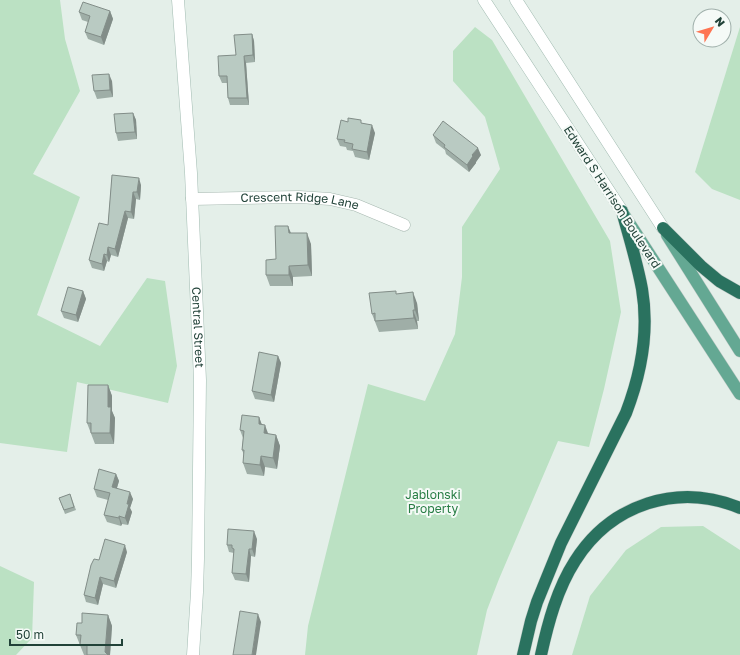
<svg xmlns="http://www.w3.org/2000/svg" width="740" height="655" font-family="'Golos Text',sans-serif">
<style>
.green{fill:#bbe1c3}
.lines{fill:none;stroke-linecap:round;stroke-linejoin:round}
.street-casing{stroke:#a6b8b0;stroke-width:13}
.secondary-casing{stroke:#a1bbb1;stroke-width:13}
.primary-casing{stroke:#c1cac7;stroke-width:13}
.highway-casing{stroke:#c1cac7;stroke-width:13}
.street{stroke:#fff;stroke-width:12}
.secondary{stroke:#fff;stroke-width:12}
.primary{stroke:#64a893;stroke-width:12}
.highway{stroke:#2a725f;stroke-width:12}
.wall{fill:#9faea7}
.shaded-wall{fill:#828d88}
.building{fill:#b9cac2;stroke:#828d88}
.labels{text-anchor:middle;stroke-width:4;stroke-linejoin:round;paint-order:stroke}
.street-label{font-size:12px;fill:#214238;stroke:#f5faf7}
.park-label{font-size:12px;fill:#277d44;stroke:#f5faf7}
</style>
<rect width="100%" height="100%" fill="#e4efe9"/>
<g class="green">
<path d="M0,0H60L65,39L80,91L33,174L80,197L37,315L100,346L147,278L165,281L177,366L168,403L77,382L67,452L0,443Z"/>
<path d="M475,27L492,40L610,241L621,312L604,389L589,447L558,441L499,579L487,610L477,655H305L308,626L368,384L425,401L455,334L462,277V227L500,169L485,117L453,81V51Z"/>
<path d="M740,27V200L712,189L695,172Z"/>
<path d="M703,526L740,550V655H572L590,596L626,550L661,527Z"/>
<path d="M0,566L34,582L32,638L16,655H0Z"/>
</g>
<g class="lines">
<defs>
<g id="street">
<path id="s1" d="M192,199L299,197L330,199L356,205L404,225"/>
</g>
<g id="secondary">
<path id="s2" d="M178,0L191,173L200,380L198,559L197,592L193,655"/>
<path d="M484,0L622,211"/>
<path d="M516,0L663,228"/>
</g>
<g id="primary">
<path d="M624,215L740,394"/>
<path d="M667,235L740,351"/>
</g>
<g id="highway">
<path d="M663,228L701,266L719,281L740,293"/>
<path d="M523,655L531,621L537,602L561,543L626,413C641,374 649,330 642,289C637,262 629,237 622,211"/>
<path d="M541,655C548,623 557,589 575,561C611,504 678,482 740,508"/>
</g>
</defs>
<use href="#street" class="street-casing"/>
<use href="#secondary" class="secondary-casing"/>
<use href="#primary" class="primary-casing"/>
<use href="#highway" class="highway-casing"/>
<use href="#street" class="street"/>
<use href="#secondary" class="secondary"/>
<use href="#primary" class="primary"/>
<use href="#highway" class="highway"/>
</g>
<g class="wall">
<path d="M110,11L113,19L104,45L88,39L85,32L88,22L82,20L79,12Z"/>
<path d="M252,34L254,41L255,62L246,63L249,105H230L228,98L227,83H222L219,76Z"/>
<path d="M112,81L113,97L97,99L94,91Z"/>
<path d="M133,113L136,120L137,139L118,141L116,133Z"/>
<path d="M348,122L362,123L375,133L369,160L355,157L353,151L347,150L346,147L340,146L337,139Z"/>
<path d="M433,135L481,155L476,162V163L469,172L446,154L445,150L436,143Z"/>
<path d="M112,175L141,185L140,200L136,199L134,219L128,218L118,257L111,255L109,262L107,261L104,271L92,268L89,260L108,225Z"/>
<path d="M288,226L291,233L311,244L312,276L293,277V286H270L266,275L276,259Z"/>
<path d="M83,291L86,299L78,322L64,318L61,311Z"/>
<path d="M397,294L417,303L419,321H417L418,329L379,332L372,314Z"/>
<path d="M278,356L281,363L274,402L255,399L252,391Z"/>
<path d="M108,385L112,396V411L115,418L114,444H95L87,423Z"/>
<path d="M259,417L262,425L268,434L276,435L280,446L277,469L265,467L264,476L247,474L243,463L244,455L242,450L243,438L240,430Z"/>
<path d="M116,474L119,481L117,488L133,499L130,508L132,512L128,525L122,524L121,526L107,522L104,515L108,500L97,497L94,489Z"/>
<path d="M70,494L76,510L65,514L59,498Z"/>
<path d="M257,539L255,557L251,556L249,582L235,580L232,573L234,553L229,552L227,545Z"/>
<path d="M127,552L116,588L103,584L98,605L86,602L84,595L99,560Z"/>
<path d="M108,615L112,626L110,655H84L76,635L82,623Z"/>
</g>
<g class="shaded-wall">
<path d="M110,11L113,19L104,45L101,37Z"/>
<path d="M252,34L254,41L255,62L253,55Z"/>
<path d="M244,56L246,63L249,105L247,98Z"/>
<path d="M109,74L112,81L113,97L110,90Z"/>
<path d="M133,113L136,120L137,139L135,132Z"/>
<path d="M372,125L375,133L369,160L367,152Z"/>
<path d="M478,148L481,155L476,162V163L469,172L467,165L472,155Z"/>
<path d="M139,178L141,185L140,200L137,192Z"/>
<path d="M133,192L136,199L134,219L131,212Z"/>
<path d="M125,211L128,218L118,257L115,249Z"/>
<path d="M288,226L292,237L289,233Z"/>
<path d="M307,233L311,244L312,276L308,265Z"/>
<path d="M108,247L111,255L109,262L107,255Z"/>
<path d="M104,254L107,261L104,271L102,264Z"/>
<path d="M289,266L293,277V286L289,275Z"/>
<path d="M83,291L86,299L78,322L76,315Z"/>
<path d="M413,292L417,303L419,321L415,310Z"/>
<path d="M413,310L417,321L418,329L414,318Z"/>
<path d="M278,356L281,363L274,402L271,395Z"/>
<path d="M108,385L112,396V411L115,418L114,444L110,433L108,407Z"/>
<path d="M259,417L263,428L259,424Z"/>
<path d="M265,425L269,436L264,433Z"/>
<path d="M276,435L280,446L277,469L273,458Z"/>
<path d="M261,456L265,467L264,476L260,465Z"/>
<path d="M116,474L119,481L115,494L112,487Z"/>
<path d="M130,492L133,499L130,508L132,512L128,525L125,518L127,504Z"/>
<path d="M119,516L122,524L121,526L119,518Z"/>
<path d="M254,531L257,539L255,557L252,549Z"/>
<path d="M125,545L127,552L116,588L114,581Z"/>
<path d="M249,549L251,556L249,582L246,574Z"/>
<path d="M100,577L103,584L98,605L95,598Z"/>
<path d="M258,614L261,622L256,655H252Z"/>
<path d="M108,615L112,626L110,655H106L105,652Z"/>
</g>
<g class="building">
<path d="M83,2L110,11L101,37L85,32L90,16L79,12Z"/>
<path d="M252,34L253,55L244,56L247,98H228L227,76H219L218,56L236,55L234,35Z"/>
<path d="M109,74L110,90L94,91L92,75Z"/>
<path d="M133,113L135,132L116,133L114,114Z"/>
<path d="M348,118L361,120V123L372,125L367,152L352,149L353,144L344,142L345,140L337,139L341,120L348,122Z"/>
<path d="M443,121L478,148L472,155L473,156L467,165L444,147L445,145L433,135Z"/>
<path d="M112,175L139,178L137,192H133L131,212L125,211L115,249L108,247L107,255L104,254L102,264L89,260L99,223L108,225Z"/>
<path d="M275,226H288L289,233H307L308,265L289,266V275H266V260L276,259Z"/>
<path d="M68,287L83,291L76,315L61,311Z"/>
<path d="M396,291V294L413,292L415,310H413L414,318L375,321V313L372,314L369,293Z"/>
<path d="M259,352L278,356L271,395L252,391Z"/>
<path d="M88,385H108V407H111L110,433H91V423H87Z"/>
<path d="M242,415L259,417V424L265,425L264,433L276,435L273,458L261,456L260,465L243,463L244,450H242L244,431L240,430Z"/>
<path d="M99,469L116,474L112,487L130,492L127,504H129L125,518L119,516V518L104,515L110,493L94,489Z"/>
<path d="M70,494L74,507L64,510L59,498Z"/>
<path d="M228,529L254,531L252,549H249L246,574L232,573L234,549L232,548V545H227Z"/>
<path d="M105,539L125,545L114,581L100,577L95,598L84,595L91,565L94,559L99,560Z"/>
<path d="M240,611L258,614L252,655H233Z"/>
<path d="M82,613L108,615L105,652L108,655H87V645H80L81,635H76L77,623H82Z"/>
</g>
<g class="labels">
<g class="street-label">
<text transform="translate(612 197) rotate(57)" y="4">Edward S Harrison Boulevard</text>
<text dy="4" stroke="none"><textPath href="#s1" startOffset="108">Crescent Ridge Lane</textPath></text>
<text dy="4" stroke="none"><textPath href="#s2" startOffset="328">Central Street</textPath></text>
</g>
<g class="park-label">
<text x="433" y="499">Jablonski<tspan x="433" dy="14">Property</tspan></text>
</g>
</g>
<g transform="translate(712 28) rotate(52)"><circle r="19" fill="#f5faf7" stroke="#a0b0ab"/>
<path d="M0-3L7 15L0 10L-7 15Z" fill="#fe7452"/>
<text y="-6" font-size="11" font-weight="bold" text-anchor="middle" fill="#214238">N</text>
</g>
<path d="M10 639v6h112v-6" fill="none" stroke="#214238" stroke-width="2"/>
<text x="16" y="639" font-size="12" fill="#214238" stroke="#f5faf7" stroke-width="3" paint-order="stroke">50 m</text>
</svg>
